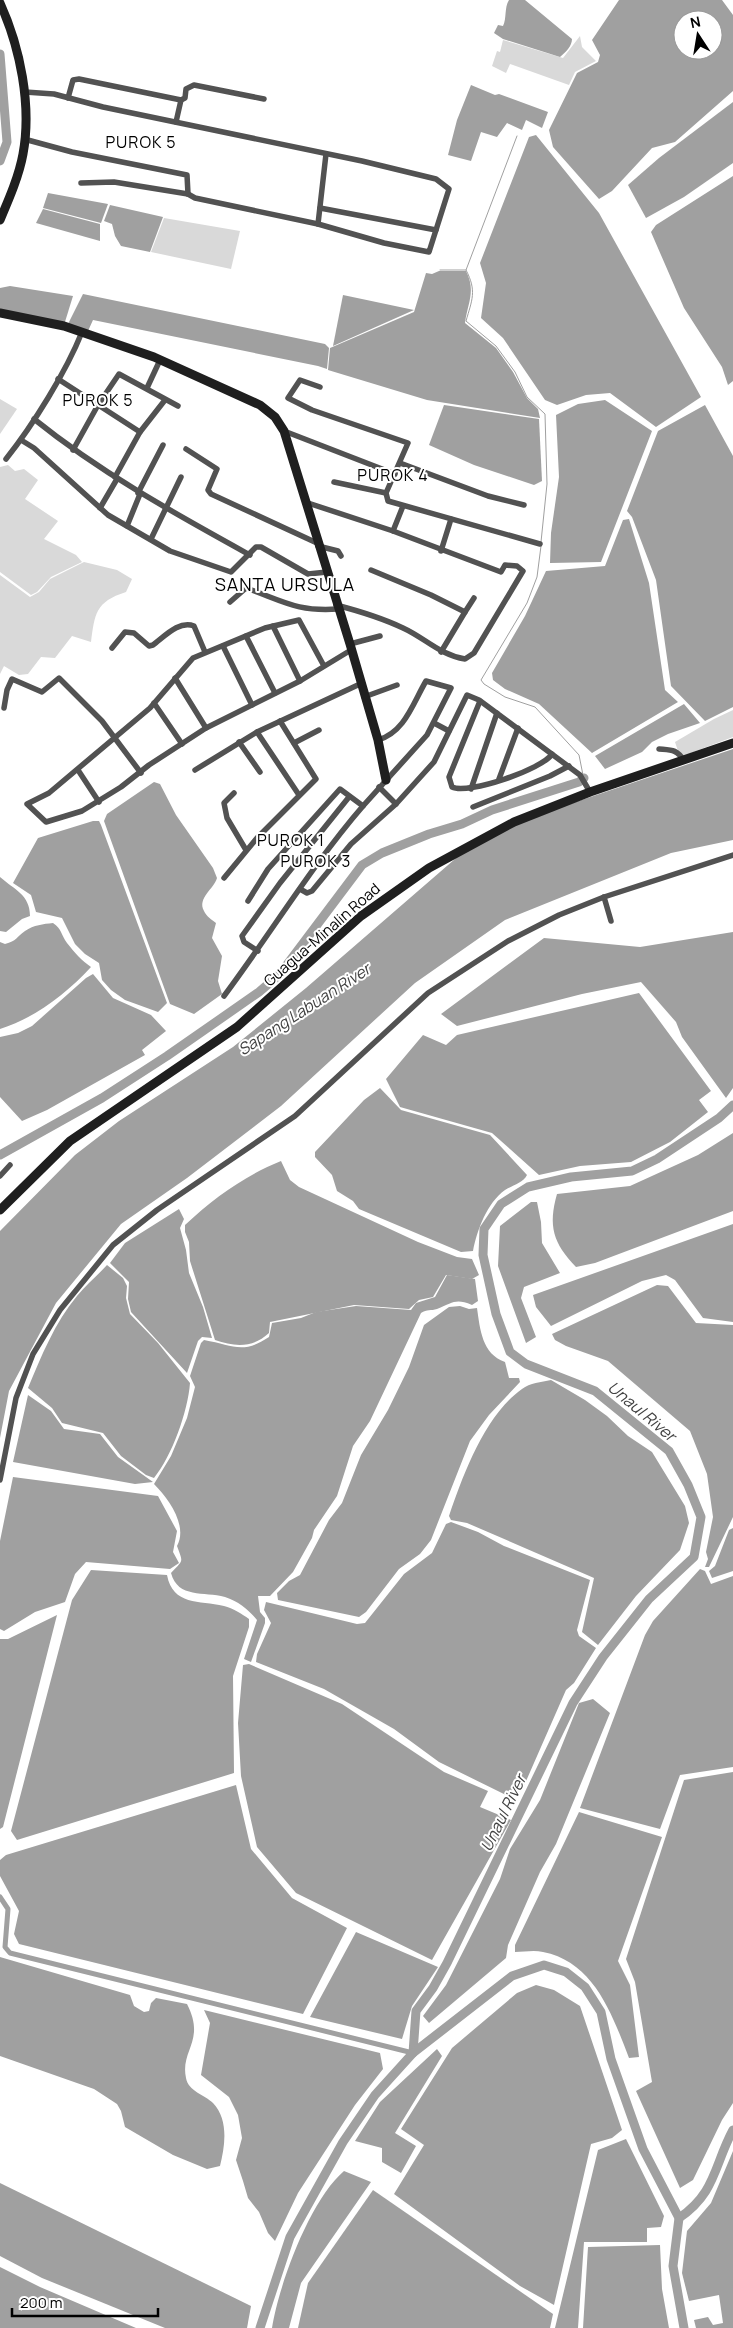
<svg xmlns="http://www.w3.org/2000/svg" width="733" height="2328" font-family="Manrope,sans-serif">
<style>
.green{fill:#d9d9d9}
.water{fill:#a0a0a0;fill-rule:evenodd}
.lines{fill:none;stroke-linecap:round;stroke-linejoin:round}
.stream{stroke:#a0a0a0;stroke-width:1}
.canal{stroke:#a0a0a0;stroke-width:5}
.river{stroke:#a0a0a0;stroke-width:9}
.street{stroke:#525252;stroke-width:5.5}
.secondary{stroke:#1f1f1f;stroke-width:9}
.labels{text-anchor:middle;stroke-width:4;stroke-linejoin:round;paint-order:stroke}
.street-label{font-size:15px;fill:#000;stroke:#fff}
.neighbourhood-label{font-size:16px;letter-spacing:1px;fill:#000;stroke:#fff}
.water-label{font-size:16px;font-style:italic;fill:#414141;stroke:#fff}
.quarter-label{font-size:18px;letter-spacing:1px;fill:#000;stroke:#fff}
</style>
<rect width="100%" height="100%" fill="#fff"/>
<g class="green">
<path d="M580,36L582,47L596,61L575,72L569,85L513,65L510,64L506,73L492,66L497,51L500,52L503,40L563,58Z"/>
<path d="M164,218L240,231L231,269L151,252Z"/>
<path d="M0,399L17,409L0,434Z"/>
<path d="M8,465L15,471L24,469L38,480L25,499L58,521L44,539L76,555L82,562L51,577L37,592L31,595L0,572V467Z"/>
<path d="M84,562L117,570L132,579L126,592C95,602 95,614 91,642L72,636L55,658L41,657L28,674L19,675L4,666L0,674V575L30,597L39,592L50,579Z"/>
<path d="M733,710V737L680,757L675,742L714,719Z"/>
</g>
<g class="water">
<path d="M509,0H525L572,39C572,46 566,52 560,57L503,39L494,33L498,25L503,26C507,18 504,8 509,0Z"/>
<path d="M619,0H722L733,15V91L675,142L652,148L612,191L599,199L553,147L549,130L577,73L598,62L600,55L592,40ZM683,20H713V50H683Z"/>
<path d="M471,85L495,95L499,94L548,112L542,128L526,120L522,130L507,123L497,137L481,132L471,161L448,155L457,120Z"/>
<path d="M733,102V163L684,197L646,218L628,185L659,158Z"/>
<path d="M536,135L599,213L701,397L656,427L610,393L586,395L557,405L545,400L503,338L481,318L486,283L480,263L529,137Z"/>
<path d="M733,176V381L728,385L722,367L684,308L651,232L656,225Z"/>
<path d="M48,193L108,204L101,223L43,208Z"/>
<path d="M110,205L163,217L150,252L121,246L115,236L112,224L104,221Z"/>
<path d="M43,209L100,224V241L36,223Z"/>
<path d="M439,271H466C476,291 468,302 465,323L496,348L513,372L527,398L538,409L540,418L427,400L328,370L330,348L414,312L426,273L432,274Z"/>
<path d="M10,286L73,296L64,325L0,311V288Z"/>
<path d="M83,294L325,344L329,348L327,369L318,366L93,320L88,331L67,326Z"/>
<path d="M343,295L414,310L333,346Z"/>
<path d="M605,400L652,431L601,562L550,563L551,533L559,477L556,415L578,404Z"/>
<path d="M444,405L539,419L542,481L534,485L474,465L429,445Z"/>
<path d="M705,405L733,456V707L705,721L671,686L656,580L632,517L627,511L658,431Z"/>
<path d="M629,519L649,583L665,690L678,702L592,753L539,704L505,689L493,680L492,673L525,616L546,571L605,566L623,520Z"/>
<path d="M684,704L700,723L668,734L652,742L642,752L605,769L595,756Z"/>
<path d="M733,749V840L671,853L505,920L415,983L281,1106L187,1178L121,1224L56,1303L9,1391L0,1438V1231L75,1155L119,1121L233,1047L306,988L470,846L540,814Z"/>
<path d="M154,782L160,784L176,815L213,868L217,878C214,889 197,898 204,911C206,916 212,920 216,923L212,938L222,956L218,981L222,994L194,1014L170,1004L104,821L107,814Z"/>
<path d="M93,821H99L101,825L167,1003L158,1012L125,1000L111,990L102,980L99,963L85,954L75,944L62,918L36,912L31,895L13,883L38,838Z"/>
<path d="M0,877C15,890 30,895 30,916L22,919L6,932L0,931Z"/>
<path d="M53,923C62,929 61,935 67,943C74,952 82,961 91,967C66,994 35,1018 0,1029V942L5,944C17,941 16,937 25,931C34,925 43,924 53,923Z"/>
<path d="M733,932V1088L726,1098L682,1037L676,1022L641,982L582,994L457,1026L441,1014L544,938L640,947Z"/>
<path d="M93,974L113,998L151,1015L166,1031L142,1050L145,1055L47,1110L22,1121L0,1097V1037L18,1033L32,1026L86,978Z"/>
<path d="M639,993L711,1091L699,1100L708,1112L670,1142L631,1162L580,1166L539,1175L492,1133L400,1107L386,1079L423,1035L446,1045L457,1035Z"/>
<path d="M380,1088L401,1110L490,1135L527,1175C523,1183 513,1185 505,1190C487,1203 477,1230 473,1251L461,1252L359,1209L353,1201L337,1191L332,1175L315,1157V1152L364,1100Z"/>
<path d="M733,1133V1211L595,1263L576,1267C553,1243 548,1226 557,1194L630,1186L698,1155Z"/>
<path d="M281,1161L290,1180L299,1187L418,1242L457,1257L472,1259L479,1275L472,1279L446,1275L433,1297L419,1300L409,1309L354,1305L270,1322L269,1333C253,1348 235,1347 215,1340L190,1261L189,1242L185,1232V1225C214,1198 244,1176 281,1161Z"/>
<path d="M531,1202H537L541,1222L542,1243L560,1273L524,1287L521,1298L536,1337L526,1343L498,1266L500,1226Z"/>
<path d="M179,1209L184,1219L180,1228L186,1250L189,1273L203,1307L212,1338L202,1337L198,1341L187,1373L131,1312L128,1299L129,1282L110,1263L125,1243Z"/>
<path d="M733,1224V1322L703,1318L675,1280L666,1275L642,1281L551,1326L536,1307L533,1295Z"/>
<path d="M107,1265L123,1278L127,1286L126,1298L130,1314L158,1343L190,1383C188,1411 172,1456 154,1478L146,1475L121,1456L103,1433L62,1423L52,1408L28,1388C41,1357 55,1322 77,1296C86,1285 97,1276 107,1265Z"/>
<path d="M447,1275L475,1279L478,1301L472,1305C455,1298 453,1303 437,1309C431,1311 427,1309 421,1313L370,1421L353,1446L337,1496L314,1530L312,1538L293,1572L270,1596H258L260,1612L265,1618V1623L251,1662L244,1659L257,1620C249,1610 238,1601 225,1597C204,1591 178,1599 171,1573C184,1559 183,1563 177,1546C188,1526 169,1499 154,1484L171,1456L187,1418L195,1387L190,1376L201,1343L204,1340C233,1345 242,1355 269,1337L272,1323L301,1318L316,1312L356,1306L411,1310L416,1303L435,1297Z"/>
<path d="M657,1285L668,1286L696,1323L733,1325V1517L709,1567H705L708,1559L706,1552L713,1517L707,1474L690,1431L608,1361L566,1346L555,1340L552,1334Z"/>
<path d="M460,1306L469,1309L477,1308C480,1329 482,1354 505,1362L509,1378H519L520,1382L489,1415L470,1441L431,1540L420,1554L399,1569L366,1612L359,1617L278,1600L277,1593L289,1581L300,1575L329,1520L342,1503L361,1455L388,1410L409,1367L424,1325L449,1307Z"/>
<path d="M551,1380L585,1400L607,1416L628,1436L652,1452L685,1506L689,1523L680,1550L636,1596L598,1645L582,1632L594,1578L467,1523L451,1520L449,1516C463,1475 485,1415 522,1389C530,1383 541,1382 551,1380Z"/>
<path d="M28,1395L51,1411L64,1429L100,1434L118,1457L153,1482L135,1484L13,1462Z"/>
<path d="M13,1477L158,1496L177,1531L173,1552L179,1563L170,1569L86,1562L75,1574L65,1602L35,1612L4,1631L0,1629V1541Z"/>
<path d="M451,1522L478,1532L504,1546L590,1580L577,1630L579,1636L596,1648L574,1683L566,1690L523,1788L512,1798L439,1762L394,1729L324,1689L256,1662L257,1654L271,1623L264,1610L266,1602L357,1624L365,1623L404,1574L432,1553L446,1524Z"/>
<path d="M733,1528V1571L712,1578L709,1571L715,1566L729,1530Z"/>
<path d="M700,1569L705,1571L711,1584L733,1576V1767L680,1775L660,1829L580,1808L645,1635L653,1621Z"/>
<path d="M91,1570L167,1575C173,1606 199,1600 224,1606C233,1608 242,1614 249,1619V1627L233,1676L234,1773L17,1840L11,1831L72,1600Z"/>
<path d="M57,1615L3,1827L0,1829V1639H8Z"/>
<path d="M249,1664L342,1704L444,1772L488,1791L480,1807L511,1820L432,1960L296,1893L257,1847L241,1776L238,1723L243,1665Z"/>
<path d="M593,1699L610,1713L556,1844L540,1872L508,1945L506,1958L429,2023L423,2016L446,1985L500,1879L510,1849L540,1800L579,1703Z"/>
<path d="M733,1772V2103L722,2120L693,2180L680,2188L636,2091L652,2082L635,1982L626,1959L684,1780Z"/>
<path d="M236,1785L251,1849L292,1898L347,1928L303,2014L19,1944L14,1934L19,1911L0,1876V1860L6,1855Z"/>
<path d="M579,1812L662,1837L618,1961L630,1985L639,2057L629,2058C612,2014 594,1962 543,1952C534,1950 524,1952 515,1952V1945Z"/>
<path d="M356,1932L438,1967L412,2006L402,2039L310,2017Z"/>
<path d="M0,1957L130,1995L134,2006L144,2012L149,2011L151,2003L156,1998L187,2004C206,2041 180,2050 186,2078C188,2091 205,2095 213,2103C229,2120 225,2146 220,2166L207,2169L173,2155L125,2127L121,2111L117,2104L94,2089L0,2056Z"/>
<path d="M536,1985L554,1990L580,2006L622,2130L612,2138L591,2144L554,2305L520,2286L394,2194L424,2145L401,2129L452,2048L517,1993Z"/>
<path d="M204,2010L380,2053L383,2069L355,2105L298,2193L275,2241L268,2233L259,2212L248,2198L243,2181L236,2160L242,2138L238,2115L229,2097L201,2075L210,2023Z"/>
<path d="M437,2049L442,2056L395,2133L416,2146L401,2173L382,2162V2148L355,2141L380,2102Z"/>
<path d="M626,2139L664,2216L661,2227L647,2228V2242H584L578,2328H555L598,2150Z"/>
<path d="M733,2151V2328H696L694,2320L708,2317L713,2325L723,2323L719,2295L689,2301L682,2273L687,2231L711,2203Z"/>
<path d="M344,2171L371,2182L301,2283L289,2328H272C279,2284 310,2200 344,2171Z"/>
<path d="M0,2183L251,2306L247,2328H165L42,2278L0,2256Z"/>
<path d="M373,2190L553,2314L550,2328H298L308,2283Z"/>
<path d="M660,2245L662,2289L669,2328H583L588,2247Z"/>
<path d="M0,2267L40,2287L136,2328H0Z"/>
</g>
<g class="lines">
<g class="stream">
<path d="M517,136L466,270C477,291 472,300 466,321L496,346L515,372L527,397L545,414L547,484L541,542"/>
<path d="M440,270H466"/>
<path d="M541,546L537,577L527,603L481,680L484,684L505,697L535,707L579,755L583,775"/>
</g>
<path class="canal" d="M0,1897L8,1909L5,1947L10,1953L413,2053"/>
<g class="river">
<path d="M0,54L7,142L0,161"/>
<path d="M0,1155L102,1098L167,1056L259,992L280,974L362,865L382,853L429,834L462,824L492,810L579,782L584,778"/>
<path d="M413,2053L416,2011L433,1988L447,1963L573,1703L603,1657L649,1599L694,1557L701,1517L688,1485L669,1451L595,1391L526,1364L510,1352L496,1314L483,1255L484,1229L501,1204L528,1187L571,1177L632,1171L657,1159L719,1118L733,1105"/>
<path d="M679,2218C716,2193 714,2165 733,2130"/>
<path d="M260,2328L290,2237L343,2142L375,2095L413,2053L512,1976L544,1965L566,1972L585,1987L601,2012L611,2059L643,2149L679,2218L673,2266L684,2328"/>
</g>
<g class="street">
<path d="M25,92L54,94L103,107L362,161L436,179L449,189L429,252L384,243L318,224L195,198L188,194L114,182L81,183"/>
<path d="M68,98L73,80L79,79L181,100L185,98L186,89L194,85L264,99"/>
<path d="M176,122L181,100"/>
<path d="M24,139L72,152L187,175L188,194"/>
<path d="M320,208L436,230"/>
<path d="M318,224L326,154"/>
<path d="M58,379L140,432"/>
<path d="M320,387L300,380L288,398L312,410L408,443L386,493L388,501L540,544"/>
<path d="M147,388L160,360"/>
<path d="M34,419C101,473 174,513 250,555"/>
<path d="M284,431L395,474"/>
<path d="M21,440L34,448L108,515L170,551L231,572L256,547H261L308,574L327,572"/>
<path d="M186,449L217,469L208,490L211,494L317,543"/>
<path d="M73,450L98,405L119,374L178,406"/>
<path d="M6,459C33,425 66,372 82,332"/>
<path d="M400,463L488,496L524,505"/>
<path d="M115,477L140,432L165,400"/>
<path d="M334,482L386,493"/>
<path d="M138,493L163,445"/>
<path d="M305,502L393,531L501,572L505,565L517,566L523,571L474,653L465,659C440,655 425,638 403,628C382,618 359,611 336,605"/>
<path d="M100,508L117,479"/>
<path d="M127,526L140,494"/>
<path d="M393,531L403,506"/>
<path d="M151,539L181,477"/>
<path d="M318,546L338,551L341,556"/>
<path d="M441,551L451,519"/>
<path d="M371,570L431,595L465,612L441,652"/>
<path d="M230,602L246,588C283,601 297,612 338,609"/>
<path d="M465,612L474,598"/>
<path d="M273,626L300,681"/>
<path d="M246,636L275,693"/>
<path d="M350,644L380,636"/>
<path d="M223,646L252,705"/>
<path d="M112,648L125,632L134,633L149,646L153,645C164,637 179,620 194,626L205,652"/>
<path d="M324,666L299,620L265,628L193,658L150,708L49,793L27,804L46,822L82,811L121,787L149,765L206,728L300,681L351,650"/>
<path d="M175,678L206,728"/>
<path d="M364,697L397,685"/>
<path d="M480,701L449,777L452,787C468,795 543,769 552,754"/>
<path d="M154,703L182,744"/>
<path d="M4,708L7,690L12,679L42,692L59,678L102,721L141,773"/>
<path d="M434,723L449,731"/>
<path d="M257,732L299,795"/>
<path d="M239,742L260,772"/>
<path d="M294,743L319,730"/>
<path d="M659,749C671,750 677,749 684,761"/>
<path d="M78,770L99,802"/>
<path d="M195,770L257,732L360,684"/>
<path d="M499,779L518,728"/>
<path d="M379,787L396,804"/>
<path d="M471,789L497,713"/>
<path d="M234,793L224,803L227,818L246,850"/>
<path d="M473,807L550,776L569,766"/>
<path d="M224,878L257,838L316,779L280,721"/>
<path d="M300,889L307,893L312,891L351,844L396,804L434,762L467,695L479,700L580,775L590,792"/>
<path d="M604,897L611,921"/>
<path d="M248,901L268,869L340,789L363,806L427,735L451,688L426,681C413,703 405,732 378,740"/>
<path d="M258,951L244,942L242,936L280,883L349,797"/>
<path d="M224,996C271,933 312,865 363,806"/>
<path d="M0,1176L10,1165"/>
<path d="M0,1480L16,1398L33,1354L60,1310L113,1245L157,1210L295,1116L428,993L508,941L559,915L604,897L733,855"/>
</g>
<g class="secondary">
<path d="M0,3C20,47 32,105 23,154C19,176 9,199 0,220"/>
<path d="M0,313L64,326L154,357L260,405L275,417L284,431L350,644L378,740L386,780"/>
<path d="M0,1210L70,1141L237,1027L361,916L429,868L514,822L590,792L733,743"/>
</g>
</g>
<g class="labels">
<g class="street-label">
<text transform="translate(322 935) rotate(-41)" y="5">Guagua-Minalin Road</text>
</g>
<g class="neighbourhood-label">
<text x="141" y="148">PUROK 5</text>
<text x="98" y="406">PUROK 5</text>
<text x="393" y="481">PUROK 4</text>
<text x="291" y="846">PUROK 1</text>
<text x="316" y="867">PUROK 3</text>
</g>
<g class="water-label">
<text transform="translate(304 1009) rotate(-33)" y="6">Sapang Labuan River</text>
<text transform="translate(642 1411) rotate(40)" y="6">Unaul River</text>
<text transform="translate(503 1813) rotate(-64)" y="6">Unaul River</text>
</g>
<g class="quarter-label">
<text x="285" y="591">SANTA URSULA</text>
</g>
</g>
<g transform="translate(698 35) rotate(348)"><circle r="24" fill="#ffffff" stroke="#999999"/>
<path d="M0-4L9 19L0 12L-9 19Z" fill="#000000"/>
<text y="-8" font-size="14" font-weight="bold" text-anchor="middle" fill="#000000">N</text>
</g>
<path d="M12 2308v8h146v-8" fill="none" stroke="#000000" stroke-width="2.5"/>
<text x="20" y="2308" font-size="15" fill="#000000" stroke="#ffffff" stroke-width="4" paint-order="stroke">200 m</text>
</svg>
